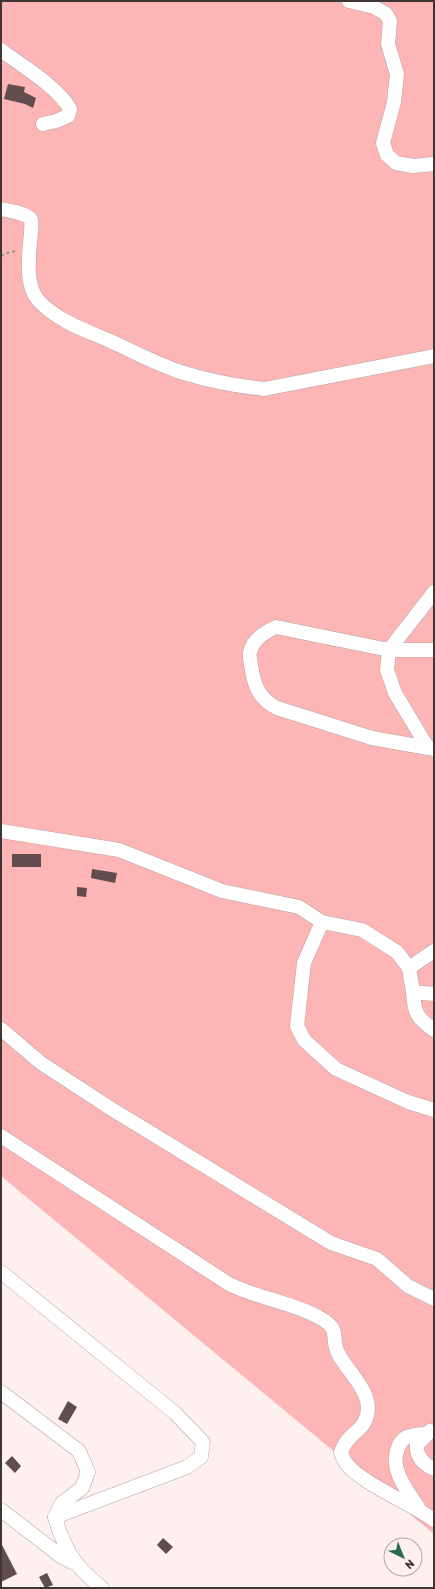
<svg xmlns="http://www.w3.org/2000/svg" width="435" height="1589" font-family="Rubik,sans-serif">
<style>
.green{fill:#fdb5b5}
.building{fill:#614d4d}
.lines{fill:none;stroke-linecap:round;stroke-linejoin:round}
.minor-casing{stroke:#b7a1a0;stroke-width:15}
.path{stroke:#9d9190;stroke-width:2;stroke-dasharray:3 3;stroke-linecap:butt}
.minor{stroke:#fff;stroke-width:14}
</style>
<rect width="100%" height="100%" fill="#fff0f0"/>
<path class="green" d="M1,1H434V1534L1,1176Z"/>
<g class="building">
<path d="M8,84L25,87L24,92L36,98L33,108L25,104L4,99Z"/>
<rect x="12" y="854" width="29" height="13"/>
<path d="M92,869L117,873L115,883L91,878Z"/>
<path d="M77,887L87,888L86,897L77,896Z"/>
<path d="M68,1401L77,1407L67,1424L58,1419Z"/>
<path d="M12,1456L21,1466L15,1473L5,1463Z"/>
<path d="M163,1538L173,1547L166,1554L157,1545Z"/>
<path d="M1,1543L17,1574L1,1582Z"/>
<path d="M47,1573L53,1585L45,1588L39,1577Z"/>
</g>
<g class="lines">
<defs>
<g id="minor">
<path d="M349,1L374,7L386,14L390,21L388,44L397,74L394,102L383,143L387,155L396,163L413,166L434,164"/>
<path d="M1,50C21,65 58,87 70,109L68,116L56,121L43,124"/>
<path d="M1,209C9,211 23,212 30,218C36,224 19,278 38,300C56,320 84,330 108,340C133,351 158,365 184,373C210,381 237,386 264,389L434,356"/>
<path d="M434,650H389L276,627C265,632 252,640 250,653C249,656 251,661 251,665C254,685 258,698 277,708L372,738L434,749"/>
<path d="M428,748L395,693L387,670L389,650L434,592"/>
<path d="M1,831L119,850L222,891L299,907L322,922L362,930L397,952L409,968L434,951"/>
<path d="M322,922L304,963L297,1026L304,1040L336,1069L408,1102L434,1110"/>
<path d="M409,968L413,992L434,994"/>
<path d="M413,992C414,1013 417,1018 434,1030"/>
<path d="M1,1029L41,1063L110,1108L331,1243L377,1259L408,1286L434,1299"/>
<path d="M1,1136L229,1284C259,1299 292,1302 320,1318C342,1330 330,1337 338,1353C348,1374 379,1396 364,1423C360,1430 351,1435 347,1441C344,1444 343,1448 341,1452C342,1455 343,1460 346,1463C360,1483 411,1503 434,1520"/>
<path d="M1,1272L175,1413L203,1442L201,1457L187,1467L55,1517"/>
<path d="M1,1392L79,1451L88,1472L82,1488L62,1503L55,1517C64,1549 75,1567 102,1588"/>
<path d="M430,1431L417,1445C416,1456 423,1464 434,1469"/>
<path d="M418,1507C407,1490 389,1469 398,1448C400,1442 404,1437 411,1436C415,1434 421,1434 426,1434"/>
<path d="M1,1510L62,1557L72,1562"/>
</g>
</defs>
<use href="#minor" class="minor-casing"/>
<path class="path" d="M1,256L10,252L17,251"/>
<use href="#minor" class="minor"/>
</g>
<rect width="435" height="1589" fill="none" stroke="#3e3534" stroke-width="4"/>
<g transform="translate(403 1557) rotate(137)"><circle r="19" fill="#fff0f0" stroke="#b2a5a5"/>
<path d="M0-3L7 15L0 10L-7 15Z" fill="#2a6854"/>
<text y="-6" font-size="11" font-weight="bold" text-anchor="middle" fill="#3e3534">N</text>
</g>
</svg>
